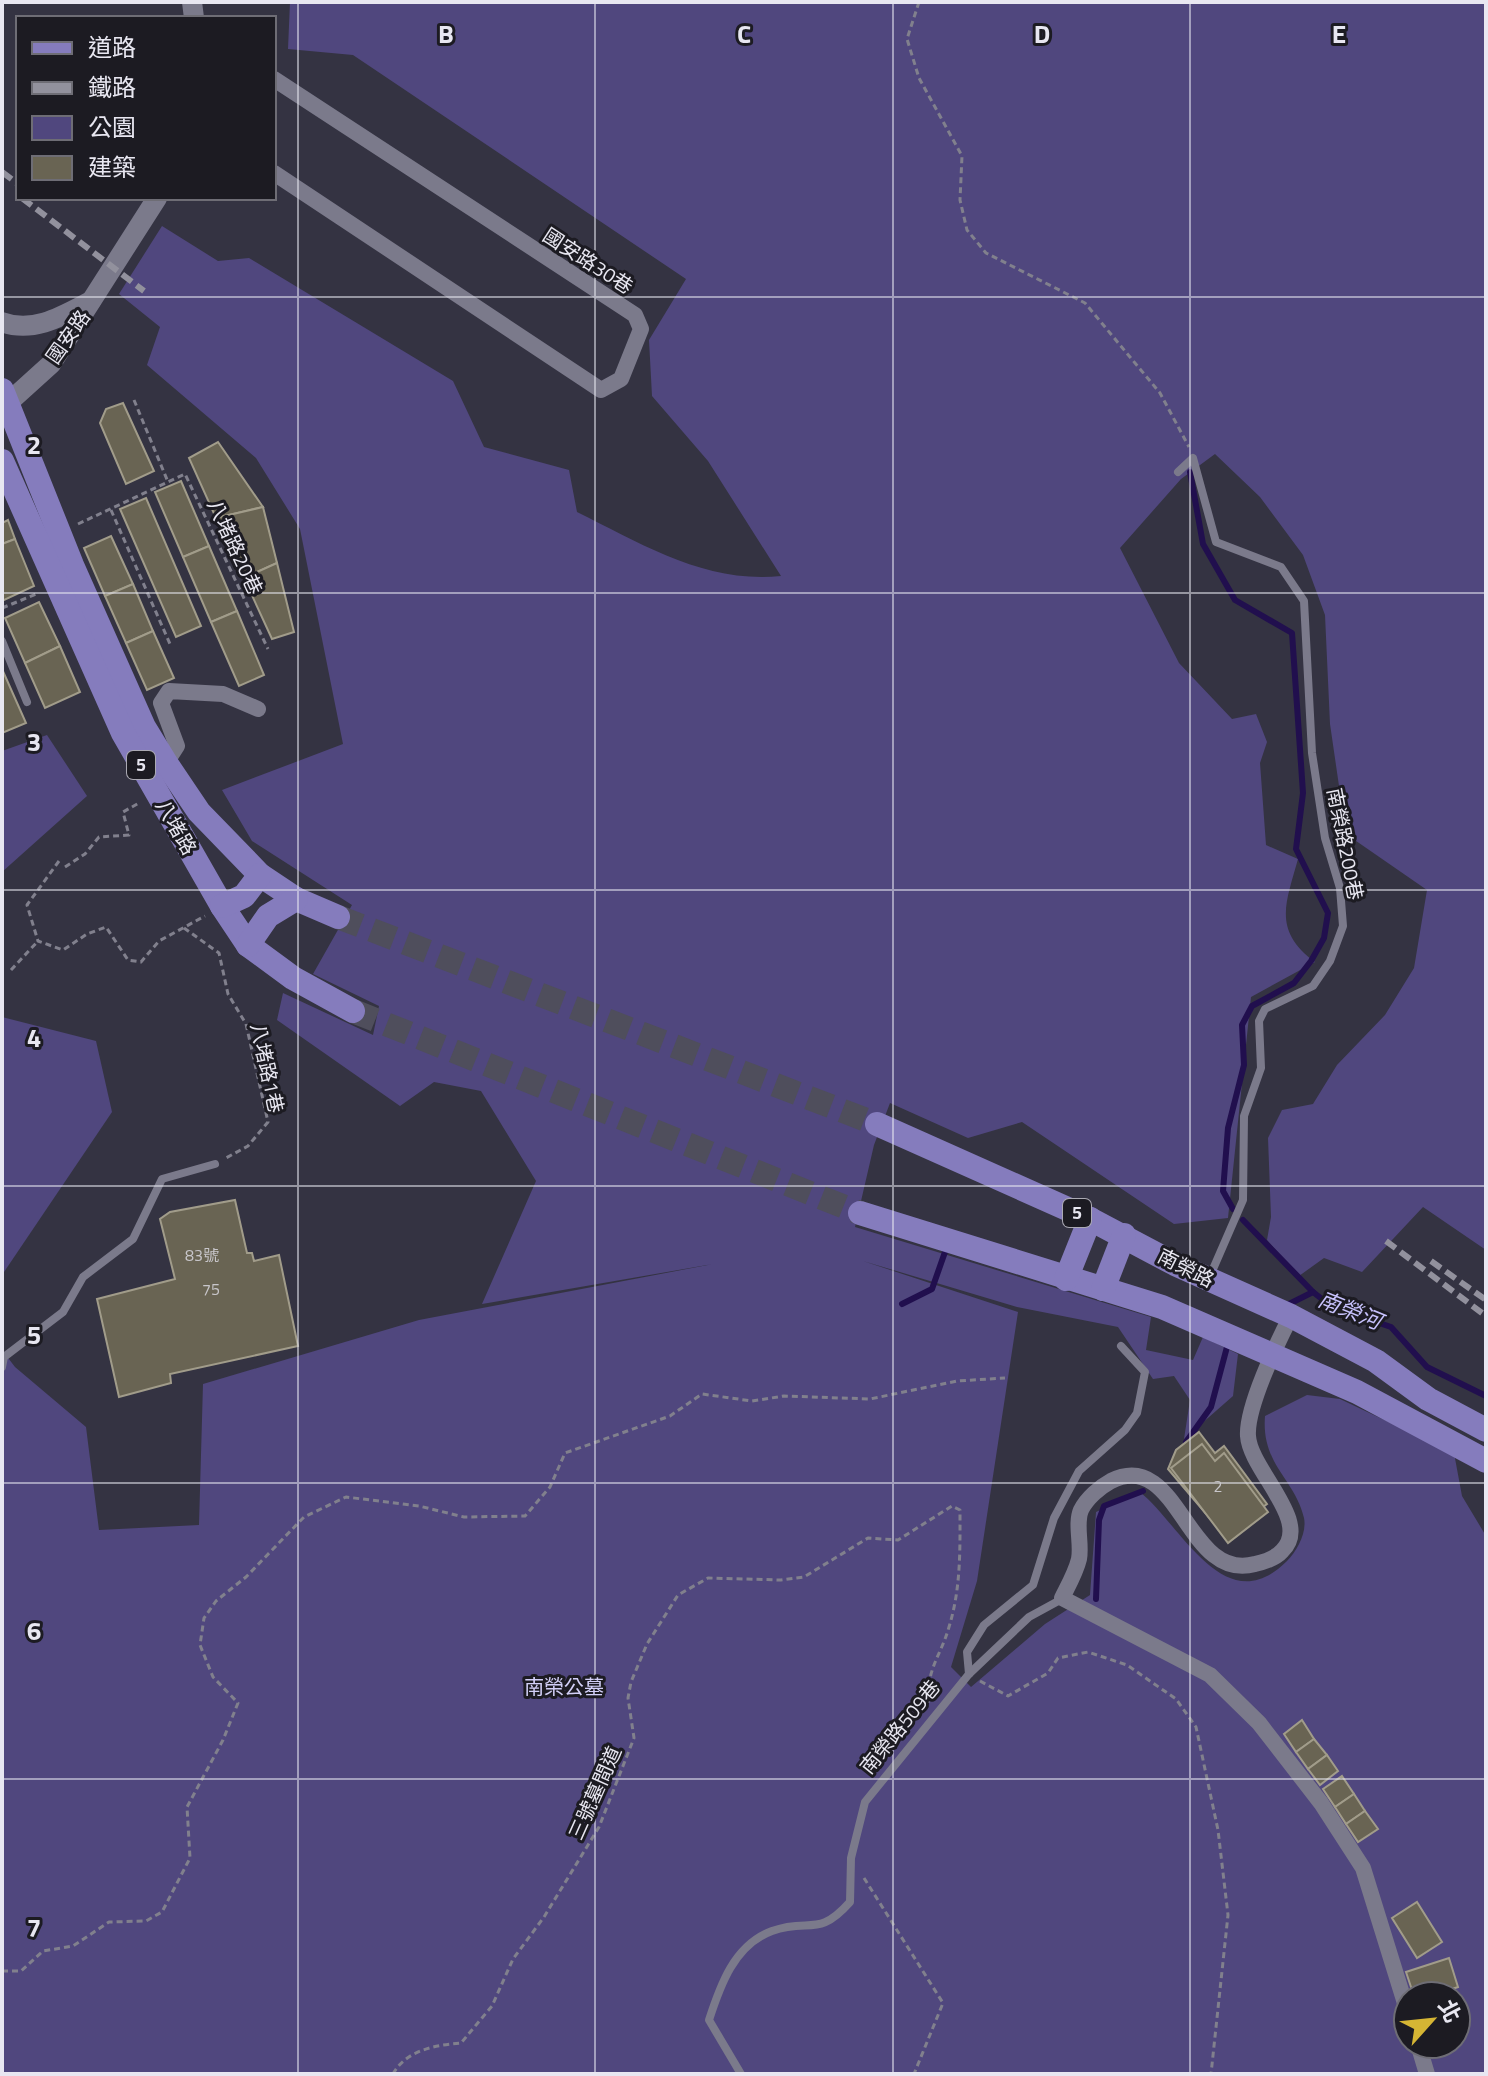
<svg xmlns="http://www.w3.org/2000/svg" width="1488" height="2076" font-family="'Titillium Web','Noto Sans TC',sans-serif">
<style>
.green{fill:#50477e;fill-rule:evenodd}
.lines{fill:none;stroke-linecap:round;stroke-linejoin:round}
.stream{stroke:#210f4e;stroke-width:6}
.building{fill:#696453;stroke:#a19c8a;stroke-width:2}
.primary-tunnel{stroke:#4f4e5c;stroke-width:24;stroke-dasharray:24 12;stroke-linecap:butt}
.path{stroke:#81808d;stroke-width:3;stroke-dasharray:6 4;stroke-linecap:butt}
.service{stroke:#7b7a8b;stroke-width:8}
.minor{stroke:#7b7a8b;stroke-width:16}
.tertiary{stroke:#7b7a8b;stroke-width:20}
.primary{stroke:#857cbd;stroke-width:24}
.rail{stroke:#92919d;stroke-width:6;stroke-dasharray:12 6;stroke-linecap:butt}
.grid{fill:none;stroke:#e8e7f1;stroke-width:2;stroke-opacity:0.55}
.labels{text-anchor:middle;stroke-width:6;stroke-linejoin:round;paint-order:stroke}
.number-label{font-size:16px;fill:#c8c6ca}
.shield{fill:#1c1b22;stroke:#abaab3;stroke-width:2}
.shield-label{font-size:18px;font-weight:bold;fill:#e8e7f1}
.street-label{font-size:20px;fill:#e8e7f1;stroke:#1c1b22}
.park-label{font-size:20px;fill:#d3d0f8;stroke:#1c1b22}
.water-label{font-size:22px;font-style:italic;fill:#c7c2fd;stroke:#1c1b22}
.grid-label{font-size:26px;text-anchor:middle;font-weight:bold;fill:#e8e7f1;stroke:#1c1b22;stroke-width:6;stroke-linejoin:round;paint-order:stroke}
</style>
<rect width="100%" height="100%" fill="#343342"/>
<g class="green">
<path d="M290,2H1486V1250L1423,1207L1362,1272L1324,1258L1299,1276L1267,1240L1271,1217L1268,1138L1282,1110L1313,1104L1337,1065L1385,1015L1414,968L1427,890L1346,834L1330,724L1325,615L1303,555L1260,497L1215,454L1181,479L1120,548L1179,663L1232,719L1256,714L1267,742L1260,763L1266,845L1298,859C1286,903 1272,930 1315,962L1251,997L1228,1218L1174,1224L1022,1122L968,1138L890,1103L874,1145L855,1227L1151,1317L1146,1350L1193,1360L1203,1337L1238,1354L1233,1396L1184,1439L1190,1400L1174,1376L1153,1379L1118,1327L1017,1307L863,1261L1018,1312L977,1581L951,1667L971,1687L1045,1624L1090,1595L1096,1512L1140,1492C1182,1526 1225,1623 1287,1561C1297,1551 1307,1533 1304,1518C1295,1479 1261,1465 1265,1416L1307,1395L1340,1399L1454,1453L1462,1496L1486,1536V2074H2V1350L15,1367L86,1427L99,1530L199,1525L203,1384L419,1320L713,1264L482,1304L536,1181L481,1091L434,1082L400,1106L277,1020L283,993L373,1035L379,1006L313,974L352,905L252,841L222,790L343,744L300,529L256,458L147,365L160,327L119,294L162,226L218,261L249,258L453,381L484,447L569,470L577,512C642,544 706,584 781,576L708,461L652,396L649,340L686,279L353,55L288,49ZM1408,1996H1456V2044H1408Z"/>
<path d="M47,735L87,796L2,872V751Z"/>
<path d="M2,1017L96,1041L112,1112L2,1275Z"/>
</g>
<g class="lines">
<g class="stream">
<path d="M1190,472L1203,544L1235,600L1292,633L1303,793L1296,849L1328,913L1324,938L1311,961L1294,983L1252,1006L1242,1025L1244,1065L1228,1128L1223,1191L1233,1209"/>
<path d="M1243,1220L1313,1292"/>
<path d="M902,1304L932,1289L945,1252"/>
<path d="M1287,1305L1313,1292L1332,1307L1391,1327L1427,1367L1486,1396"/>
<path d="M1186,1442L1211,1407L1227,1347"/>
<path d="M1096,1599L1099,1520L1104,1506L1143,1491"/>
</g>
</g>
<g class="building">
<path d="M123,403L154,471L126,484L100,423L106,409Z"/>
<path d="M218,442L263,507L216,518L189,458Z"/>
<path d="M181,481L209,546L183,557L155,492Z"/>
<path d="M146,498L201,626L176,637L120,509Z"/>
<path d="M263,507L277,563L244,578L216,518Z"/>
<path d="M8,520L15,539L2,544V523Z"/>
<path d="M111,536L133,584L105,596L84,548Z"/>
<path d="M15,539L34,586L2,601V544Z"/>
<path d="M209,546L237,611L211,622L183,557Z"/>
<path d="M277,563L294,632L272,639L244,578Z"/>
<path d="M133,584L153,631L126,643L105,596Z"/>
<path d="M39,602L60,646L25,663L5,618Z"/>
<path d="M237,611L264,675L239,686L211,622Z"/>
<path d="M153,631L174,678L147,690L126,643Z"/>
<path d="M60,646L80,692L45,708L25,663Z"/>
<path d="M2,669L26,723L2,733Z"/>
<path d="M235,1200L247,1253H252L254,1261L279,1255L298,1346L170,1374L171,1383L119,1397L97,1299L175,1279L160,1219L170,1212Z"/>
<path d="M1199,1432L1215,1453L1224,1446L1267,1504L1224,1535L1168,1469L1176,1450Z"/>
<path d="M1202,1444L1215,1461L1224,1453L1268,1512L1228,1543L1171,1468Z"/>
<path d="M1302,1720L1314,1739L1296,1752L1284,1734Z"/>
<path d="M1314,1739L1327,1755L1308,1769L1296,1752Z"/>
<path d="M1327,1755L1338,1771L1320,1785L1308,1769Z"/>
<path d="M1342,1776L1354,1794L1335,1807L1323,1789Z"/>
<path d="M1354,1794L1365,1811L1346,1824L1335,1807Z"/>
<path d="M1365,1811L1378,1829L1358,1842L1346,1824Z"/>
<path d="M1417,1902L1442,1942L1417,1958L1392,1918Z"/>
<path d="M1449,1958L1458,1987L1431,1996H1414L1406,1972Z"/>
</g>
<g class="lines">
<g class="primary-tunnel">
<path d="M338,917L877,1124"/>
<path d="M353,1011L860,1213"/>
</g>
<g class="path">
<path d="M919,2L907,39L919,78L962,156L960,200L967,230L986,253L1085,303L1160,393L1189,447"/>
<path d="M134,400L168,482"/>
<path d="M111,510L170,644"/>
<path d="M78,524L185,474L268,649"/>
<path d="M2,608L39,593"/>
<path d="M59,861L27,905L38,941L63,950L87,934L106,927L128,960L141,962L159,941L205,916"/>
<path d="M65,867L85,854L99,837L129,835L123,812L139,803"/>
<path d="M184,928L219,953L228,994L246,1024L268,1122L248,1146L226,1158"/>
<path d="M11,970L38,941"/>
<path d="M980,1681L1008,1696L1048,1673L1058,1658L1088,1652L1127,1665L1176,1699L1196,1727L1218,1830L1228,1915L1211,2074"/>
<path d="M864,1878L943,2003L914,2074"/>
<path d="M2,1971H21L43,1951L73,1946L109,1922L146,1921L162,1912L190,1858L187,1807L223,1740L238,1703L213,1677L200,1645L204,1618L216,1601L246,1577L304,1517L346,1497L419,1506L464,1517L525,1516L550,1487L565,1453L670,1416L702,1394L752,1401L784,1396L870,1399L957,1381L1005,1378"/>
<path d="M393,2074C406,2050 436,2045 461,2043L492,2006L513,1959L544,1917L599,1827L634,1738L628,1698L631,1682L647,1644L678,1595L708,1578L781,1580L804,1577L868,1538L898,1540L952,1506L960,1510C960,1550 961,1588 949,1627C940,1658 927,1667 928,1703"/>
</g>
<g class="service">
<path d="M1178,472L1193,458L1216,542L1281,567L1304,601L1312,753L1325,838L1340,888L1343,926L1330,961L1313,986L1265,1009L1259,1021L1261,1068L1244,1116L1243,1200L1210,1276"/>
<path d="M2,641L27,702"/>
<path d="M2,1367L4,1357L63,1312L83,1277L133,1239L162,1179L215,1164"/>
<path d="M969,1674L967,1652L984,1625L1033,1585L1054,1518L1079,1471L1125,1430L1137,1413L1145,1372L1121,1346"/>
<path d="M741,2074L709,2020C720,1986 734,1945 772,1931C810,1917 817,1939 850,1902L851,1858L865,1802L969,1674L1029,1617L1062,1599"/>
</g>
<g class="minor">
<path d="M274,79L635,315L641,329L621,379L601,390L274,173"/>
<path d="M166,763L177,746L161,703L169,691L223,694L258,709"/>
<path d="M1291,1316C1277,1343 1246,1408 1248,1436C1250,1470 1313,1522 1282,1551C1275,1559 1264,1562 1255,1564C1186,1583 1179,1447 1111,1481C1100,1487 1087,1498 1081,1510C1075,1524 1082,1544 1079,1559C1076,1572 1068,1586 1062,1598L1210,1675L1259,1723L1321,1803L1363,1868L1408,2013"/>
<path d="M1418,2044L1427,2074"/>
</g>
<g class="tertiary">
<path d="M192,2L194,18"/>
<path d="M2,322C34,334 64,315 91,301"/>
<path d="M2,402H9L51,364L157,198"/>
</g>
<g class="primary">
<path d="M2,390L72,565L144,727L166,763L199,812L260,875L296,899L338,917"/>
<path d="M2,461L123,733L222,906L248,945L293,978L353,1011"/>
<path d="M222,906L244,896L260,875"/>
<path d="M248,945L268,916L296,899"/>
<path d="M877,1124L1090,1219L1175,1264L1291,1316L1376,1361L1428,1399L1486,1430"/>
<path d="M860,1213L1162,1307L1357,1392L1486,1461"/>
<path d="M1066,1279L1090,1219"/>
<path d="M1103,1289L1124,1235"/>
</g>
<g class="rail">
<path d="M2,172L18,184"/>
<path d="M22,198L144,291"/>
<path d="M1386,1241L1486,1316"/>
<path d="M1431,1261L1486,1300"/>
</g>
</g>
<path class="grid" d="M298,2V2074M595,2V2074M893,2V2074M1190,2V2074M2,297H1486M2,593H1486M2,890H1486M2,1186H1486M2,1483H1486M2,1779H1486"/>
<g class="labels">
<g class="number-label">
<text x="202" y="1261">83號</text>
<text x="211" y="1295">75</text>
<text x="1218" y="1492">2</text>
</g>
<g class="shield">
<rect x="127" y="751" width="28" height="28" rx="6"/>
<rect x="1063" y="1199" width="28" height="28" rx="6"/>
</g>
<g class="shield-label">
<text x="141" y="771">5</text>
<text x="1077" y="1219">5</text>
</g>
<g class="street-label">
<text transform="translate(588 261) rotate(33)" y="7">國安路30巷</text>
<text transform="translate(68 337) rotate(-55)" y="7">國安路</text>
<text transform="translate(235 547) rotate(65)" y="7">八堵路20巷</text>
<text transform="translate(176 827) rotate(60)" y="7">八堵路</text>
<text transform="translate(1345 844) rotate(79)" y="7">南榮路200巷</text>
<text transform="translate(267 1068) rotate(78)" y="7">八堵路1巷</text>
<text transform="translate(1186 1268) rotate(27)" y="7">南榮路</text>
<text transform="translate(900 1727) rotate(-51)" y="7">南榮路509巷</text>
<text transform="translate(595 1793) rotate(-66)" y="7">三號墓間道</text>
</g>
<g class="park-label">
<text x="564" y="1694">南榮公墓</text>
</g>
<g class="water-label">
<text transform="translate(1350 1310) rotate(22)" y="8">南榮河</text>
</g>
</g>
<g class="grid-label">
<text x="446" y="43">B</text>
<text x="744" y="43">C</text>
<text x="1042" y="43">D</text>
<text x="1339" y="43">E</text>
<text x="34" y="454">2</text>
<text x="34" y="751">3</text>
<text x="34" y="1047">4</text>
<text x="34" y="1344">5</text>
<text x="34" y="1640">6</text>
<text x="34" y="1937">7</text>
</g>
<rect width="1488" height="2076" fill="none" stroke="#e8e7f1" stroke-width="8"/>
<rect x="16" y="16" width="260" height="184" fill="#1c1b22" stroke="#6e6d75" stroke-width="2"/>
<rect x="32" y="42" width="40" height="12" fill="#857cbd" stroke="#6e6d75" stroke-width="2"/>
<text x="88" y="56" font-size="24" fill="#e8e7f1">道路</text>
<rect x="32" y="82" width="40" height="12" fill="#92919d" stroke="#6e6d75" stroke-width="2"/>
<text x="88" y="96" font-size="24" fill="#e8e7f1">鐵路</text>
<rect x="32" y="116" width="40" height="24" fill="#50477e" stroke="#6e6d75" stroke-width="2"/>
<text x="88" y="136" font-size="24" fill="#e8e7f1">公園</text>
<rect x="32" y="156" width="40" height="24" fill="#696453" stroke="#6e6d75" stroke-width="2"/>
<text x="88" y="176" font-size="24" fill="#e8e7f1">建築</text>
<g transform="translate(1432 2020) rotate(63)"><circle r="38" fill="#1c1b22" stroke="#6e6d75" stroke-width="2"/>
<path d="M0-6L14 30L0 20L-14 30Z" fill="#d5b534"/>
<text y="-12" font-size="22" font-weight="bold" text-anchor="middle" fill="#e8e7f1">北</text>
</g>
</svg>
